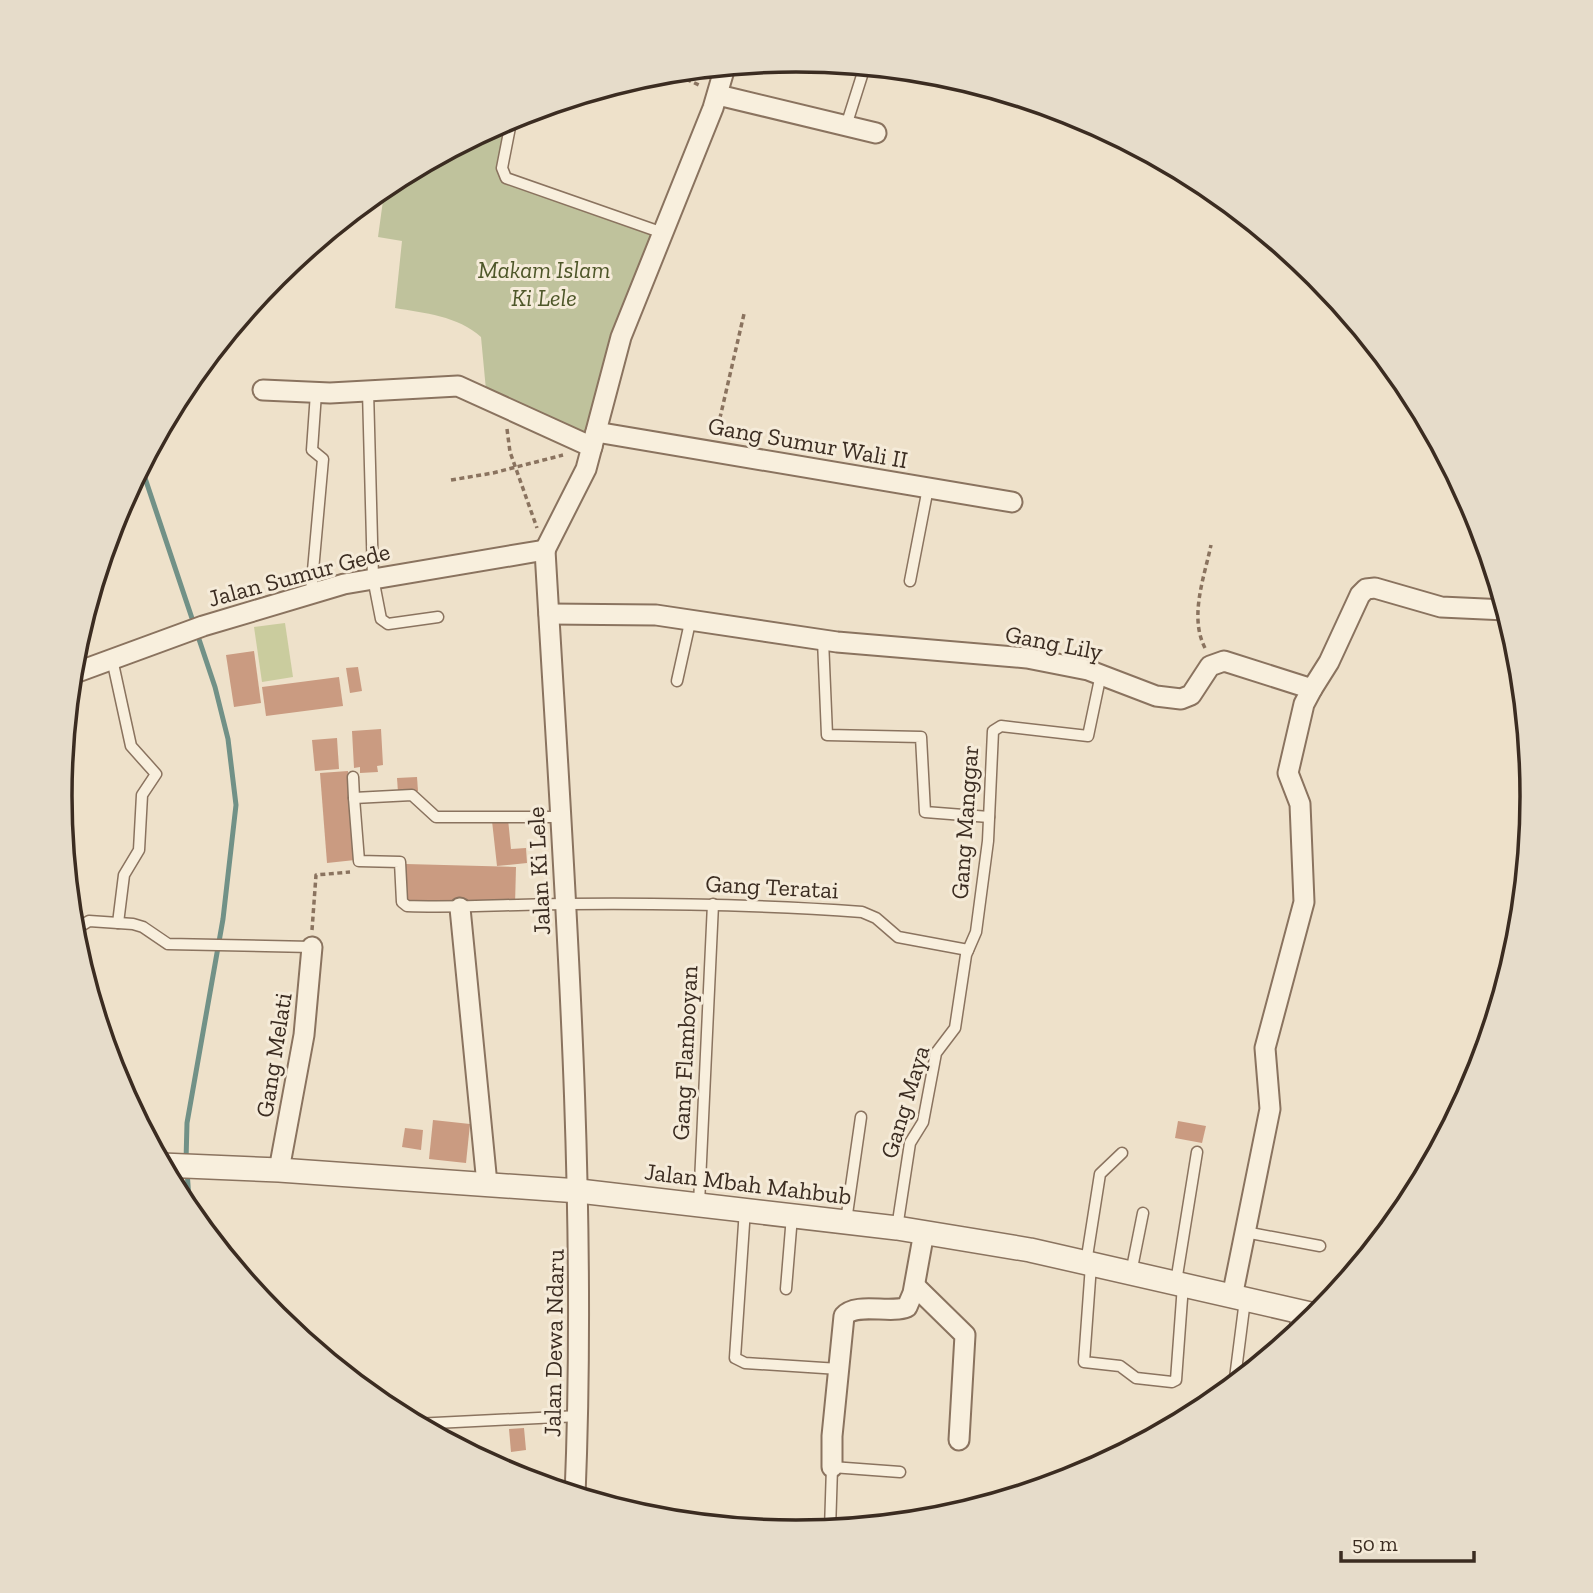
<svg xmlns="http://www.w3.org/2000/svg" width="1593" height="1593" font-family="'Zilla Slab',serif">
<style>
.green{fill:#cacc9e}
.cemetery{fill:#bfc29c}
.lines{fill:none;stroke-linecap:round;stroke-linejoin:round}
.stream{stroke:#719187;stroke-width:5}
.building{fill:#ca9b81}
.service-casing{stroke:#8a735f;stroke-width:13}
.minor-casing{stroke:#8a735f;stroke-width:23}
.tertiary-casing{stroke:#8a735f;stroke-width:26}
.path{stroke:#8a735f;stroke-width:3.5;stroke-dasharray:5 3.5;stroke-linecap:butt}
.service{stroke:#f8efdd;stroke-width:10}
.minor{stroke:#f8efdd;stroke-width:19}
.tertiary{stroke:#f8efdd;stroke-width:23}
.labels{text-anchor:middle;stroke-width:6;stroke-linejoin:round;paint-order:stroke}
.park-label{font-size:24px;font-style:italic;fill:#4e5729;stroke:#f5ebd9}
.street-label{font-size:24px;fill:#3b2c21;stroke:#f5ebd9}
.rim{fill:none;stroke:#3b2c21;stroke-width:3.5}
</style>
<rect width="100%" height="100%" fill="#eee1ca"/>
<path class="green" d="M285,623L293,677L262,682L254,627Z"/>
<path class="cemetery" d="M507,120L498,168L504,182L653,235L588,436L486,390L481,337C458,316 424,313 395,308L402,241L378,237L385,186Z"/>
<g class="lines">
<g class="stream">
<path d="M141,466L215,687L228,739L236,805L223,919L187,1123L186,1161"/>
<path d="M187,1171L190,1213"/>
</g>
</g>
<g class="building">
<path d="M254,651L261,703L234,707L226,655Z"/>
<path d="M358,667L362,691L350,693L346,668Z"/>
<path d="M339,677L343,706L266,716L262,687Z"/>
<path d="M381,729L383,765L377,766L378,772L360,773V767L354,768L352,731Z"/>
<path d="M337,738L339,769L315,771L312,740Z"/>
<path d="M348,771L355,860L327,863L320,773Z"/>
<path d="M417,777L418,791L398,792L397,778Z"/>
<path d="M508,819L511,849L526,848L527,863L497,866L492,821Z"/>
<path d="M406,864L516,867L515,905L405,903Z"/>
<path d="M433,1120L470,1124L466,1163L429,1159Z"/>
<path d="M1178,1121L1206,1126L1202,1143L1175,1138Z"/>
<path d="M405,1128L423,1130L421,1150L402,1147Z"/>
<path d="M524,1428L526,1450L511,1452L509,1429Z"/>
</g>
<g class="lines">
<defs>
<g id="service">
<path d="M512,117L502,168L506,178L663,233"/>
<path d="M846,126L865,66"/>
<path d="M368,391L373,578L381,619L388,624L438,617"/>
<path d="M910,581L928,488"/>
<path d="M311,593L323,459L312,450L316,393"/>
<path d="M823,640L827,735L921,737L925,812L989,817"/>
<path d="M112,659L131,746L156,774L142,795L139,850L124,875L118,923"/>
<path d="M677,681L691,618"/>
<path d="M353,777L354,798L412,795L436,817H560"/>
<path d="M354,798L359,861L400,862L402,902L407,906C461,908 514,904 568,904C666,903 764,905 862,912L876,918L898,937L968,950"/>
<path d="M73,931L89,921L133,924L143,927L168,944L312,947"/>
<path d="M699,1204L713,904"/>
<path d="M745,1209L735,1358L745,1363L839,1369"/>
<path d="M846,1221L861,1117"/>
<path d="M897,1228L910,1143L923,1122L936,1053L955,1028L966,955L976,932L988,841L993,731L1001,726L1088,736L1101,674"/>
<path d="M1245,1232L1320,1246"/>
<path d="M1086,1263L1100,1174L1122,1153"/>
<path d="M1091,1265L1084,1362L1120,1366L1136,1378L1172,1382L1176,1380L1183,1285"/>
<path d="M1131,1273L1143,1213"/>
<path d="M1176,1282L1197,1152"/>
<path d="M786,1289L792,1216"/>
<path d="M1294,1337L1297,1311"/>
<path d="M1234,1386L1245,1300"/>
<path d="M415,1424L579,1416"/>
<path d="M830,1530L832,1467L900,1472"/>
</g>
<g id="minor">
<path d="M718,95L876,133"/>
<path d="M263,390L330,393L458,386L592,447"/>
<path d="M596,432L1012,502"/>
<path d="M545,550C563,865 588,1180 575,1496"/>
<path d="M545,550L586,469L621,337L713,108L725,67"/>
<path d="M549,614L656,615L837,642L1027,658L1088,670L1156,696L1181,699L1191,695L1210,666L1224,661L1312,689L1329,662L1360,595L1366,589L1375,588L1441,607L1506,610"/>
<path d="M72,674L203,626L344,584L545,550"/>
<path d="M460,908L487,1184"/>
<path d="M279,1170L304,1035L312,947"/>
<path d="M915,1286L965,1335L959,1440"/>
<path d="M1232,1297L1270,1109L1265,1048L1304,902L1300,804L1288,773L1304,704L1312,689"/>
<path d="M832,1467V1436L844,1316C856,1302 890,1314 907,1307L913,1293L924,1232"/>
</g>
<path id="tertiary" d="M162,1165L279,1170L579,1191L897,1228L1030,1250L1319,1316"/>
</defs>
<use href="#service" class="service-casing"/>
<use href="#minor" class="minor-casing"/>
<use href="#tertiary" class="tertiary-casing"/>
<g class="path">
<path d="M671,72L701,86"/>
<path d="M507,429L510,452L537,528"/>
<path d="M716,435L744,314"/>
<path d="M451,480L493,473L563,455"/>
<path d="M1205,648C1189,617 1204,578 1211,545"/>
<path d="M312,930L316,875L350,872"/>
</g>
<use href="#service" class="service"/>
<use href="#minor" class="minor"/>
<use href="#tertiary" class="tertiary"/>
</g>
<g class="labels">
<g class="park-label">
<text x="544" y="278">Makam Islam<tspan x="544" dy="28">Ki Lele</tspan></text>
</g>
<g class="street-label">
<text transform="translate(808 443) rotate(10)" y="8">Gang Sumur Wali II</text>
<text transform="translate(299 575) rotate(-15)" y="8">Jalan Sumur Gede</text>
<text transform="translate(1054 643) rotate(11)" y="8">Gang Lily</text>
<text transform="translate(965 822) rotate(-86)" y="8">Gang Manggar</text>
<text transform="translate(539 871) rotate(-93)" y="8">Jalan Ki Lele</text>
<text transform="translate(772 887) rotate(3)" y="8">Gang Teratai</text>
<text transform="translate(685 1053) rotate(-87)" y="8">Gang Flamboyan</text>
<text transform="translate(274 1055) rotate(-81)" y="8">Gang Melati</text>
<text transform="translate(905 1102) rotate(-73)" y="8">Gang Maya</text>
<text transform="translate(748 1184) rotate(7)" y="8">Jalan Mbah Mahbub</text>
<text transform="translate(554 1343) rotate(-89)" y="8">Jalan Dewa Ndaru</text>
</g>
</g>
<path d="M0 0H1593V1593H0ZM72 796a724 724 0 1 1 1448 0a724 724 0 1 1-1448 0Z" fill="#e6dcca" fill-rule="evenodd"/>
<path class="rim" d="M72 796a724 724 0 1 1 1448 0a724 724 0 1 1-1448 0Z"/>
<path d="M1341 1551v10h133v-10" fill="none" stroke="#3b2c21" stroke-width="3.5"/>
<text x="1352" y="1551" font-size="21" fill="#3b2c21" stroke="#f5ebd9" stroke-width="5" paint-order="stroke">50 m</text>
</svg>
